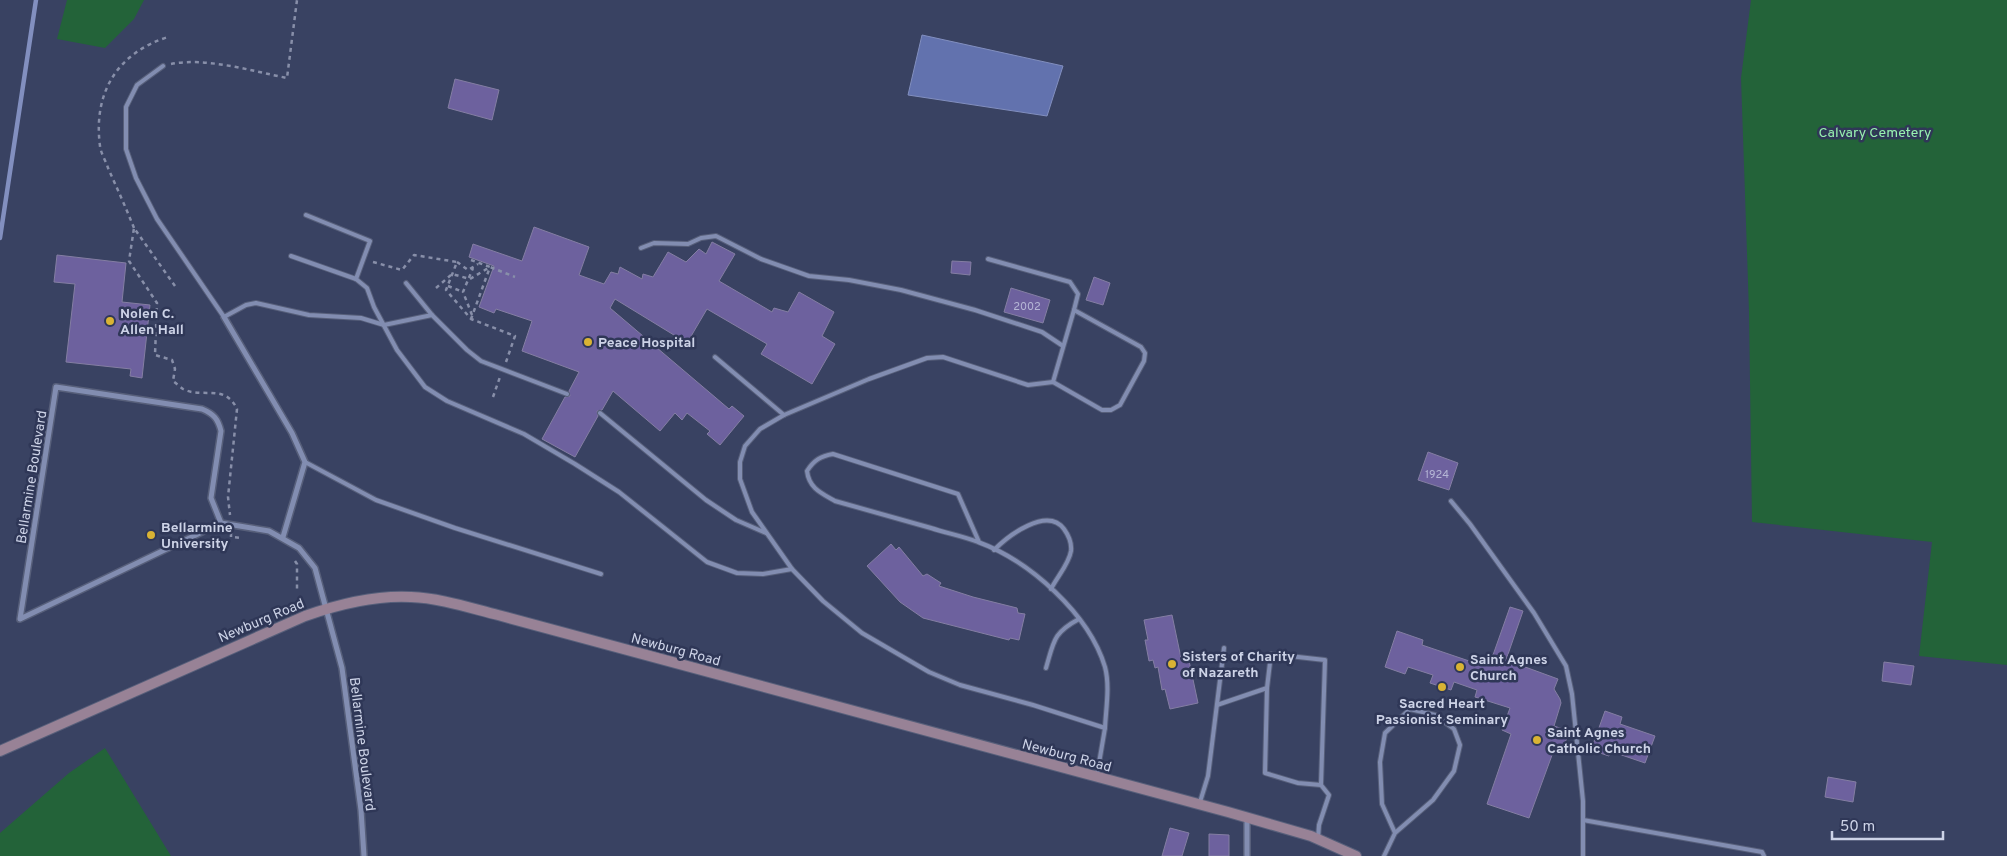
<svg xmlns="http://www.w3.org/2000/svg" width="2007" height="856" font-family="Overpass,sans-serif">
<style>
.green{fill:#236339}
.water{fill:#6272ae;stroke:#828fbf}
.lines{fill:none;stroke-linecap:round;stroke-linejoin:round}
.stream{stroke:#828fbf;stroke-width:4.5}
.building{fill:#6d619e;stroke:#847ea3}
.lane-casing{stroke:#575f7a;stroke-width:6}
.street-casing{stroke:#575f7a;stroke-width:8}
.secondary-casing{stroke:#575f7a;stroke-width:12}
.path{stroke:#888fa9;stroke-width:2.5;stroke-dasharray:4 4;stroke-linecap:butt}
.lane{stroke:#828db1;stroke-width:4}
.street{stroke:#828db1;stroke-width:5}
.secondary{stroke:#988296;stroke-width:10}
.poi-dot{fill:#d9b334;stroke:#2f3757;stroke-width:2}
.labels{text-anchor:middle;stroke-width:5;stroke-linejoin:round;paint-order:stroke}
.number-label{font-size:11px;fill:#b5b6d5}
.park-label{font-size:14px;fill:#98f1b0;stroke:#2f3757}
.poi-label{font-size:14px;font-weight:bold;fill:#cdd3e7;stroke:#2f3757;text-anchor:start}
.street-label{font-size:14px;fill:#cdd3e7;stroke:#2f3757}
</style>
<rect width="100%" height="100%" fill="#394262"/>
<g class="green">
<path d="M67,0H144L134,19L105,48L57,39Z"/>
<path d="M1751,0H2007V665L1919,656L1932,542L1752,522L1749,311L1741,78Z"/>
<path d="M105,748L171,856H0V833L69,773Z"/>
</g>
<path class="water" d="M922,35L1063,66L1047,116L908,95Z"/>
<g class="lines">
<path class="stream" d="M0,238L36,0"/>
</g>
<g class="building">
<path d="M455,79L499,90L492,120L448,108Z"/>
<path d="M534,227L589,247L579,275L604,284L611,272L618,274L620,267L642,279L643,274L653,277L668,252L686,262L699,249L706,254L712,242L735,254L719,281L772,312L774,308L788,312L799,292L834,312L822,336L835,344L812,384L761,354L767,344L707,309L687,343L615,299L610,308L729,409L732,406L744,416L720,445L707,434L710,431L687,413L682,420L675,413L660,431L613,391L602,410L597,411L598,416L575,457L542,439L565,397L570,396L569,391L579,372L522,351L532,321L496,309L494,313L479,307L494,266L469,257L473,244L522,261Z"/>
<path d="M57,255L126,263L122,302L150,305L142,378L130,376L131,369L66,362L75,284L54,282Z"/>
<path d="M952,261L971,262L970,275L951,273Z"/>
<path d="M1094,277L1110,283L1103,305L1086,300Z"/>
<path d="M1011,288L1050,300L1043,323L1004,312Z"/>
<path d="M1428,452L1458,463L1449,490L1418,480Z"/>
<path d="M891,544L896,550L899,547L923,576L927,574L941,583L939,586L973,597L1017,608L1018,613L1025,614L1019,640L1010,638L1009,640L923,618L900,602L867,566Z"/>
<path d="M1510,607L1523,611L1506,660L1558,679L1554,689L1560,699L1561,703L1554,726L1569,731L1563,750L1555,747L1529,818L1487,804L1511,734L1502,730L1510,708L1475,697L1477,690L1454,682L1451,690L1430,683L1433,675L1408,667L1405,674L1385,667L1397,631L1423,640L1422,645L1478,664L1480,657L1490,660L1492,655H1493Z"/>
<path d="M1172,615L1181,658L1188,656L1198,703L1170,709L1165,689L1162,690L1158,667L1155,668L1153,660L1149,661L1145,640H1148L1144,620Z"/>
<path d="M1884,662L1914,666L1911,685L1882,681Z"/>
<path d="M1605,711L1622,717L1620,724L1655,736L1645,763L1610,751L1609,756L1591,750Z"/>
<path d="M1828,777L1856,782L1853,802L1825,797Z"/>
<path d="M1170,828L1189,833L1182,856H1162Z"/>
<path d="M1209,834L1229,835V856H1209Z"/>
</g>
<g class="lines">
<defs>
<g id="lane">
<path d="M163,66L137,85L126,107V149L136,178L157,219L224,317L246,305L256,303L309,315L361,318L384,325L432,315L467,350L481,361L567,394"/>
<path d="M306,215L370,241L356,279"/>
<path d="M641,248L654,243L688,244L701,238L716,236L761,259L809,276L849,280L901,290L975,310L1042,332L1063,346"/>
<path d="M291,256L356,279L367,288L374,307L397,350L425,387L447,401L524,434L575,464L619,492L707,562L737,573L763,574L792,569"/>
<path d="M988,259L1070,282L1078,294L1074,310L1141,347L1145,353L1144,361L1120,405L1111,410H1102L1053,382L1028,385L943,357L927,358L869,379L784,415L760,429L745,446L740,462V479L752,512L792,569L823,601L862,633L929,672L960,685L1033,705L1105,728L1097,775"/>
<path d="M406,283L432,315"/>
<path d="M715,357L784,415"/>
<path d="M1053,382L1074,310"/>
<path d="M600,413L706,500L736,520L766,533"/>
<path d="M305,462L376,500L455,528L601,574"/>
<path d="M1451,501L1470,524L1534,613L1566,666L1572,694L1583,801V856"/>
<path d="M979,542L958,494L833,454C821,456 814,460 807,471C809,488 821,493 835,501C867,510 899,519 931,528C946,533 963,536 978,542C1030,561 1089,614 1105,667C1110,686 1106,708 1105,728"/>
<path d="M994,550C1008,536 1047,506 1064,529C1069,536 1072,542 1071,551C1069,564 1057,577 1051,589"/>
<path d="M1046,668C1054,641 1053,633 1079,619"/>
<path d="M1217,705L1267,688L1271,654L1325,660L1321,785L1298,783L1265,773L1267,688"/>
<path d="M1200,802L1208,776L1224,648"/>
<path d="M1583,820L1762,852L1764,856"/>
<path d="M1318,839L1319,825L1329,795L1321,785"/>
<path d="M1384,856L1395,833L1433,800L1454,771L1460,745L1454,729L1435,715L1410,709L1385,733L1380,762L1382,804L1395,833"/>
</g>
<g id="street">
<path d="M224,317L292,433L305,462L283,537"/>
<path d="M221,523L211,498L221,431C218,419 214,414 202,409L56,387L20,619L221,523L269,531L299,548L315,568L342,668L361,810L364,856"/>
<path d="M1247,856V818"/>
</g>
<path id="secondary" d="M0,751L305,616C339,604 375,595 411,597C440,598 470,608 498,615L1228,812L1311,836L1356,856"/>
</defs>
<use href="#lane" class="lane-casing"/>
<use href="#street" class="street-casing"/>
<use href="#secondary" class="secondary-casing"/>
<g class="path">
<path d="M171,64C206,57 252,71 287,78L297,0"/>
<path d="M134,228C126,208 117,188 108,168C106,161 101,154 100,146C93,93 117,53 168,37"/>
<path d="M471,260L490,267L471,319"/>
<path d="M373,262L402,270L414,255L457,262L446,290L471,319L515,336L506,362"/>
<path d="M457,262L468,270L478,264"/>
<path d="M175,286L134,228L129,261L157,303L155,355L172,360L175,369L173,381C176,383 180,387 183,389C202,399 225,383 237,409L228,497L230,515"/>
<path d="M448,286L463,292"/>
<path d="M436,288L452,274L470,279L490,267L515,277"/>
<path d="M472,315L463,292L473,268"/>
<path d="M493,397L500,377"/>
<path d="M231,533V537L242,538"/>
<path d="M295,561L297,564V591"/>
</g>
<use href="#lane" class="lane"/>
<use href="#street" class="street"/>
<use href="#secondary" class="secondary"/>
</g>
<g class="poi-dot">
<circle cx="110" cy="321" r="5"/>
<circle cx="588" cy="342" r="5"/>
<circle cx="151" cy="535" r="5"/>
<circle cx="1172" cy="664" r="5"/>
<circle cx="1460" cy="667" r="5"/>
<circle cx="1442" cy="687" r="5"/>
<circle cx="1537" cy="740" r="5"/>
</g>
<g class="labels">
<g class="number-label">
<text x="1027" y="310">2002</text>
<text x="1437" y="478">1924</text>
</g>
<g class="park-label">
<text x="1875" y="137">Calvary Cemetery</text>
</g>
<g class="poi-label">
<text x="120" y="318">Nolen C.<tspan x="120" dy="16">Allen Hall</tspan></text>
<text x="598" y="347">Peace Hospital</text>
<text x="161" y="532">Bellarmine<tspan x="161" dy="16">University</tspan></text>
<text x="1182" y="661">Sisters of Charity<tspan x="1182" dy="16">of Nazareth</tspan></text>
<text x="1470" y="664">Saint Agnes<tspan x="1470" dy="16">Church</tspan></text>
<text x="1442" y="708" text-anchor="middle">Sacred Heart<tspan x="1442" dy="16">Passionist Seminary</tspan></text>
<text x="1547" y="737">Saint Agnes<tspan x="1547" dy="16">Catholic Church</tspan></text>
</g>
<g class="street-label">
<text transform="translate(31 477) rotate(-81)" y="5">Bellarmine Boulevard</text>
<text transform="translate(261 620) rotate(-23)" y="5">Newburg Road</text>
<text transform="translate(676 649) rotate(15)" y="5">Newburg Road</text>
<text transform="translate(363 744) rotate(83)" y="5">Bellarmine Boulevard</text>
<text transform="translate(1067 755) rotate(15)" y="5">Newburg Road</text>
</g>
</g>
<path d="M1832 831v8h111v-8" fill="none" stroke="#cdd3e7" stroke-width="2.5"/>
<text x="1840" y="831" font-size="15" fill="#cdd3e7" stroke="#2f3757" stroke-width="4" paint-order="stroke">50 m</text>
</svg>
